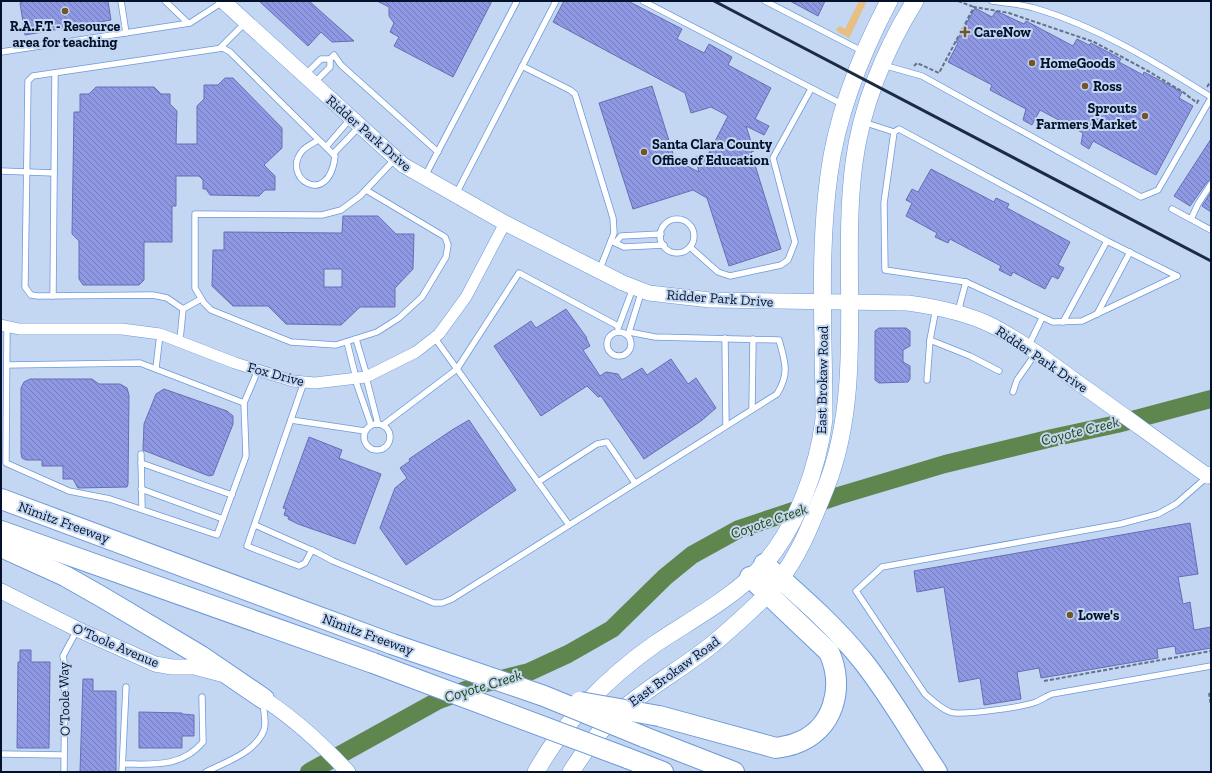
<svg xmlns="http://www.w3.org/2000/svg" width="1212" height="773" font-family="'Zilla Slab',serif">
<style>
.grass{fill:#e7bf82}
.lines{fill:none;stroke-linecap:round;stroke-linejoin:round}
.river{stroke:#5f864f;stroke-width:18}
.building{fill:url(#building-back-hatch);stroke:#666eb5;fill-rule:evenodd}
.lane-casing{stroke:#6b99da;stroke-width:7}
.street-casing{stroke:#6b99da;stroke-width:12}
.secondary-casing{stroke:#6b99da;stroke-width:16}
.primary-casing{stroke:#6b99da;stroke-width:18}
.highway-casing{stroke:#6b99da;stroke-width:22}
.path{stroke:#61728c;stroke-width:2;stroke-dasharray:4 2;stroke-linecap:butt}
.lane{stroke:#fff;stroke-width:5.5}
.street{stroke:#fff;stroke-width:11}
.secondary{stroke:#fff;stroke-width:15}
.primary{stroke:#fff;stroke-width:17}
.highway{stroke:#fff;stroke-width:20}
.rail{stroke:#1c2b44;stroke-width:3}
.highway-bridge-casing{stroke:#6b99da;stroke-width:22;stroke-linecap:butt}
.highway-bridge{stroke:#fff;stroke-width:20}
.poi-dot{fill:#725528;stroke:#c3d6f2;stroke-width:1.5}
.labels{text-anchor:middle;stroke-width:4;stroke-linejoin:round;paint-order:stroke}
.poi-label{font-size:14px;font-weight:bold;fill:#03122a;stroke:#c3d6f2;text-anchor:start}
.street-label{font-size:14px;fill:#03122a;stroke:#c3d6f2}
.water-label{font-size:15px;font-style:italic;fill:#21480c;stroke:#c3d6f2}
</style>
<defs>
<pattern id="building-back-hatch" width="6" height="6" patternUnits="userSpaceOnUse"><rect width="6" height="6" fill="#8e98e3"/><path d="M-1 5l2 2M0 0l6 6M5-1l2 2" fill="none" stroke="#727bb8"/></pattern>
</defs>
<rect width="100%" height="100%" fill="#c3d6f2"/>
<path class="grass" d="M859,1H867L849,38L838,32L836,29L840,26L845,29Z"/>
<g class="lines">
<path class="river" d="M309,772L439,700L482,684L529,672L568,654L612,629L665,577L692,555L739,529L838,496L945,464L1052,438L1117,424L1211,399"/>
</g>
<g class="building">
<path d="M24,1H108L111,20L25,35L20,3Z"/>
<path d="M259,1H309L354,41L332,42L321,32L308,46Z"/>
<path d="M377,1H492L453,77L394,46L399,37L390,32L394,23L389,16V7Z"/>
<path d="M564,1H628L682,29L677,39L704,53L709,44L732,57L728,65L771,88L755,119L769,126L764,135L746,126L754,151L751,152L781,249L729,266L707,198L693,190L633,209L599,103L652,86L675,160L699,172L695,157L709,153L728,116L711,107L691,113L685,93L553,22Z"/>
<path d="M790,1H825L818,16Z"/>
<path d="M975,8L992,17L996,11L1024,24L1026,21L1073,46L1077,39L1089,45L1091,43L1121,59L1119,62L1143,75L1144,72L1182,92L1179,98L1193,106L1156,175L1093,141L1089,149L1081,144L1083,133L1040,110L1032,125L1023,120L1026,109L990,90L992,85L948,62L958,43L956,42Z"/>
<path d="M225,78H233L282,128V148L264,165L275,176V190H265L259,196L210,195L206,189H203V180L199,176H176V206H172V242H144V280L139,285H83L79,279V241L72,234L74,112H80V94H89L96,87H154L161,94H170V104L177,111L176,144H197V106L204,99V85H218Z"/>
<path d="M1211,139V180L1207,182L1190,206L1174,196Z"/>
<path d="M931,169L994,202L996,198L1009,204L1007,208L1070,242L1058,265L1064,268L1058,279L1052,276L1045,289L1013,272L1011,276L999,270L1001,266L950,239L948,243L935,237L937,233L906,216L912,203L906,200L912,189L918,192Z"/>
<path d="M1211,192V212L1202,206Z"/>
<path d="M343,216H378L396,234H414L413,269L395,288V307H360L341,325L286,324L268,306H233L212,286L213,250H224V232L342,233ZM324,269H342V287H324Z"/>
<path d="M566,309L587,338H586L590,346L583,350L600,376L606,372L618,374L622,380L642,368L647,375L671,359L688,384L696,378L716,408L701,421L644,459L601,396L598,397L587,386L541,416L494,346L531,321L536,328Z"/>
<path d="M879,328H906L910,331V346L903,350V362L910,366V379L908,382L879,383L875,380V331Z"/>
<path d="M30,379H92L99,384H120L127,388L129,395L128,484L127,487L78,488L73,479H63V466H42V460H26L22,458L21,453V388L24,382Z"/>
<path d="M164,389L227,411L233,416V424L213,475L209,476L143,450L144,424L156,394Z"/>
<path d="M469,420L516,490L406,565L380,528L395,488L407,478L400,468L410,461L409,459L452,430Z"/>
<path d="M309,437L342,450L339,458L381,474L355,544L298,524L288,519L289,517L284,515L286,509L283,508Z"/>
<path d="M1190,523L1198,574L1178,577L1183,604L1190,602L1194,630L1211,627V648L1176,654L1175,646L1157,649L1158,658L1041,678L1039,668L1017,672L1021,699L984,705L980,678L959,682L944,587L917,592L914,571Z"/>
<path d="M20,650H31V662H50L49,748H17L18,662H20Z"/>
<path d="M83,679H93V691H116V772H80Z"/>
<path d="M139,712L182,713V714L194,715V736H182V748H139Z"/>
</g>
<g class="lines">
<defs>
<g id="lane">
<path d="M121,1L126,33"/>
<path d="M165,1L188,23"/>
<path d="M643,1L842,104"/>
<path d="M765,1L862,51"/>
<path d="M992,1C1006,3 1021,4 1034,8C1096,26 1157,63 1211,97"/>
<path d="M220,48L245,23"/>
<path d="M1,52L190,23L224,1"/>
<path d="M883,65L922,76L1141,197L1158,190L1211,98"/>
<path d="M522,66L570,90L575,94L613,218L614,233L599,271"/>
<path d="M305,75L321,59H330"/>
<path d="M314,83L330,67V59L334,55L341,65L438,152"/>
<path d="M863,122L894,132"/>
<path d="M326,147L351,118"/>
<path d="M333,154L359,127"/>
<path d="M1,171L54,173"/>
<path d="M425,176L517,1"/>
<path d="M366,190L445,237L448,245L446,257L422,297L399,318L377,332L336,345L291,342L211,310L204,303L195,288V214L322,215L341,210L360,196L395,159"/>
<path d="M456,194L556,1"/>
<path d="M1172,209L1211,230"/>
<path d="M1191,219L1198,204L1211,184"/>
<circle cx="677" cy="236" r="17"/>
<path d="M611,241L624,247L664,245"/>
<path d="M616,242L621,236L661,234"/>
<path d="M690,247L718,272L730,276L781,265L788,260L795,242L773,158L811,89"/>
<path d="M966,282L885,270L884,203L894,132L899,129L1107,241L1177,276"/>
<path d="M53,296L55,73"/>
<path d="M936,308L930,340L970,356L999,371"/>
<path d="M183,309L167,298L153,295L38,296L31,295L25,287L28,81L33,76L223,48L230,52L335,156C329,210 279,177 303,150C307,146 314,143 318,140"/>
<path d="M183,309L201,299"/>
<path d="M960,313V304L966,282L1053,322L1082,321L1177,276"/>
<path d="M1097,314L1130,252"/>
<path d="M1063,322L1107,241"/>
<path d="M618,328L633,288"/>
<circle cx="619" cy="344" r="12"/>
<path d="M628,335L642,290"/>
<path d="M434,337L569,525"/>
<path d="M725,338L726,425"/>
<path d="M356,339L367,376"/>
<path d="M180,340L183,309"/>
<path d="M347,342L356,378"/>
<path d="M1028,347L1042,318"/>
<path d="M7,365L140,363L244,403L246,456L217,535L110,499L69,491L6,463L7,327"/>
<path d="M156,368L160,334"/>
<path d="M366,377L378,424"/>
<path d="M355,379L371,425"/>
<path d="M927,380L930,340"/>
<path d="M304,382L247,546L299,566L305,563L312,550"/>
<path d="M1013,392L1017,380L1036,353"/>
<path d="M244,403L258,370"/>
<path d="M752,409L753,339"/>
<path d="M291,420L365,431"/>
<circle cx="377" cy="437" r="13"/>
<path d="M383,425L457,369L519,273L618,326"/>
<path d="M141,454L142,509"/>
<path d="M141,463L232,495"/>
<path d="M1207,477L1176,504L1158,514L1120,524L882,567L856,591L925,694C933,701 940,708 950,712C961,716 1023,707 1036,702C1041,700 1047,696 1052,694L1211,666"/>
<path d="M538,482L597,444L607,442L635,483"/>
<path d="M141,489L223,519"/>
<path d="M255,525L318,553L333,561L434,603H442L452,599L777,394C790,373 785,362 779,340L655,337L629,332"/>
<path d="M2,754L64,755"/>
<path d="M123,764C153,764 181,768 203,742L202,697"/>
<path d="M64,772L65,667L63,656L77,630"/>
<path d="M122,772L126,687"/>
<path d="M206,772C226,762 256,752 264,730C267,721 263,711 263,701"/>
</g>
<path id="street" d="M1,325L19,329H122L160,334L235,363L293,381L315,383L366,377L416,352L439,334L466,297L505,223"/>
<g id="secondary">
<path d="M223,1L403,165L505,223L623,283L649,293L710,300L908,303C937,307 967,313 993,326C1023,342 1050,362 1077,382C1121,413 1164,445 1208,476L1211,474"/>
<path d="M1,591L77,629L155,664L172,667H194L221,674"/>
<path d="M256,694C291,715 320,742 348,772"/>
</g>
<g id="primary">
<path d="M536,772C564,721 608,677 655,644C692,619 735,597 765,563C797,526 818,468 824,419C824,338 818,255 829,175C837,113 860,56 889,1"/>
<path d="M571,772C585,750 601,727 622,710C649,687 681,669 709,647C723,636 736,624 749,612C760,601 772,592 780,579C801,552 813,519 826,487C866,387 840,269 854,163C861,107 885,49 915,1"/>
</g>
<g id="highway">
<path d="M1,499L392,644"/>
<path d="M1,531L373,663"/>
<path d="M1,547L65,576L102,597L201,656L264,699"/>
<path d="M764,564C799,595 833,624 862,660C890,695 912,735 937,772"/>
<path d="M659,716L776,748C782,747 788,746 794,744C834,731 845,687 829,652L750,577"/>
<path d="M644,737L734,772"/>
<path d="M627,758L663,772"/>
</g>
</defs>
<use href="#lane" class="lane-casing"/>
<use href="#street" class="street-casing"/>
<use href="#secondary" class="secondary-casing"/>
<use href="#primary" class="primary-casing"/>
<use href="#highway" class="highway-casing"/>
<g class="path">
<path d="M958,1L974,7"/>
<path d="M914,66L917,63L939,73L974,7L1009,13L1094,42L1148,71L1183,92L1197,103L1199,99"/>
<path d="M1207,87L1211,81"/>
<path d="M1044,681L1211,651"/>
<path d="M1209,693L1211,706"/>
</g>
<use href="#lane" class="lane"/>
<use href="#street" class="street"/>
<use href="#secondary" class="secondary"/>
<use href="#primary" class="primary"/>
<use href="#highway" class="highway"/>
<path class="rail" d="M714,1L1211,261"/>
<defs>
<g id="highway-bridge">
<path d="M392,644L544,696L644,737"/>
<path d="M373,663L627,758"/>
<path d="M580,702L659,716"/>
</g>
</defs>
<use href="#highway-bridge" class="highway-bridge-casing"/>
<use href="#highway-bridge" class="highway-bridge"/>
</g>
<g class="poi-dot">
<circle cx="65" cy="11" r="4"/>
<path d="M963 26h4v4h4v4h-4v4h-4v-4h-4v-4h4z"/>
<circle cx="1032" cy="63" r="4"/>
<circle cx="1085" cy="86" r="4"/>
<circle cx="1145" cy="116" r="4"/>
<circle cx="644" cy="152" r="4"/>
<circle cx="1070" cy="615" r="4"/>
</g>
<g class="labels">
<g class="poi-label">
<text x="65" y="31" text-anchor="middle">R.A.F.T - Resource<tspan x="65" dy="16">area for teaching</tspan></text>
<text x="974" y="37">CareNow</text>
<text x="1040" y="68">HomeGoods</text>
<text x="1093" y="91">Ross</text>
<text x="1137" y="113" text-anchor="end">Sprouts<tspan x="1137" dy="16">Farmers Market</tspan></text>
<text x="652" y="149">Santa Clara County<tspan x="652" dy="16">Office of Education</tspan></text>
<text x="1078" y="620">Lowe's</text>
</g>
<g class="street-label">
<text transform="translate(369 133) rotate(41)" y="5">Ridder Park Drive</text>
<text transform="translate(720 298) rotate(4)" y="5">Ridder Park Drive</text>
<text transform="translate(1042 359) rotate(34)" y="5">Ridder Park Drive</text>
<text transform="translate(276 374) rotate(15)" y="5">Fox Drive</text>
<text transform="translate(822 380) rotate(-89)" y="5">East Brokaw Road</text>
<text transform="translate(64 522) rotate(20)" y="5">Nimitz Freeway</text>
<text transform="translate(368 634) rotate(20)" y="5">Nimitz Freeway</text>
<text transform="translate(116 645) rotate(23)" y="5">O’Toole Avenue</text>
<text transform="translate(674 671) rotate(-36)" y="5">East Brokaw Road</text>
<text transform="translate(64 699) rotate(-91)" y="5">O’Toole Way</text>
</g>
<g class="water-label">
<text transform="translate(1080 431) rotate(-14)" y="5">Coyote Creek</text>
<text transform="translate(769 521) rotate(-19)" y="5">Coyote Creek</text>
<text transform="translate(483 686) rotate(-17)" y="5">Coyote Creek</text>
</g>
</g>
<rect width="1212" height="773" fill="none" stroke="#03122a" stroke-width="4"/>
</svg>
